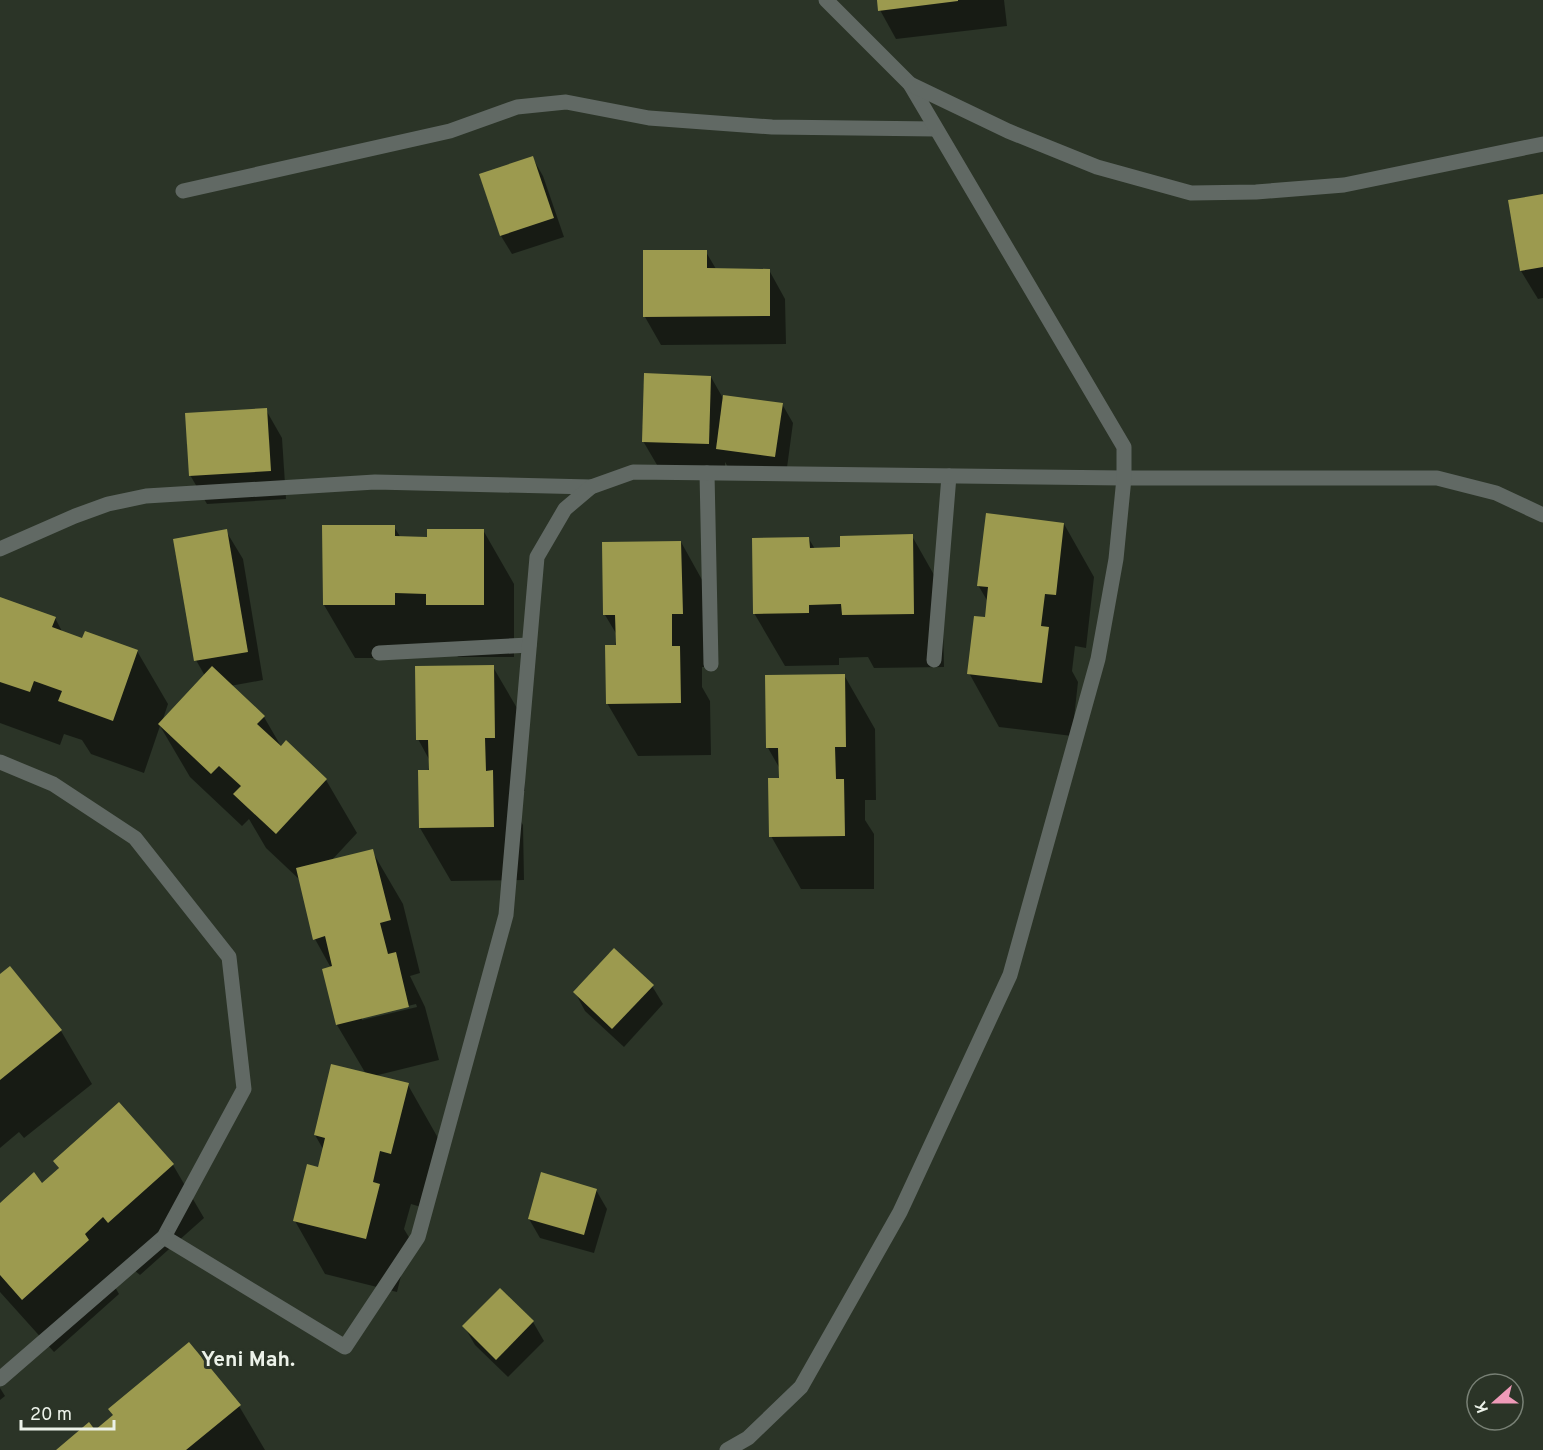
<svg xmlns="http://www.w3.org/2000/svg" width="1543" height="1450" font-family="Overpass,sans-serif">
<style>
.shadow{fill:#0007;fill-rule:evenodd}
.building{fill:#9c9a4f}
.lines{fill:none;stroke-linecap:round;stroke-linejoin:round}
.minor{stroke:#616964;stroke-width:15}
.tertiary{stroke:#616964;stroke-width:15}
.labels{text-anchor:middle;stroke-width:6;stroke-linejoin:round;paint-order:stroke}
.district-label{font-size:21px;font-weight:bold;fill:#ecf2e9;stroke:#2b3427}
</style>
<rect width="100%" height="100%" fill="#2b3427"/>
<g class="shadow">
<path d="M879,0H1004L1007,26L896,39L880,10Z"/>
<path d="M532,157L543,176L564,237L512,254L501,236Z"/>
<path d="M1543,195V298L1538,299L1521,271Z"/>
<path d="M706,252L716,269L769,270L785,299L786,344L661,345L645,317Z"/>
<path d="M711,377L724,400L782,404L793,423L786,475L728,467L725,462V472L660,470L643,441Z"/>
<path d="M266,410L282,438L286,499L207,504L190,475Z"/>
<path d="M1064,524L1094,577L1086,648L1075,646L1072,671L1078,682L1072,736L999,727L969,673L986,619L988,602L978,585Z"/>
<path d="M394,527L401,538H429L483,530L514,584V657H458L451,646H425V658H355L324,605Z"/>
<path d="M226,531L243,559L263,680L230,686L264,717L282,748L286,742L326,780L357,833L331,861L372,851L403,904L420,973L410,976L425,1007L439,1060L374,1076L408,1085L438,1138L421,1207L411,1204L404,1229L410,1239L397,1292L325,1274L295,1221L319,1169L323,1149L315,1135L366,1074L337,1025L324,970L331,968L315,939L300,880L266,848L249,819L242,826L190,777L160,726L144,773L91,754L82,740L64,734L60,745L0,723V598L55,618L63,633L83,640L137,651L168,704L162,722L205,676L196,660ZM416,1004L417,1007L362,1020V1017Z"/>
<path d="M912,536L942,589L944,667L874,668L868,657L839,658V665L785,666L754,613L809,539L815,549H841Z"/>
<path d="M681,542L711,596L713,667H702V687L710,701L711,755L638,756L607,703L617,635L605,615Z"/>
<path d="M493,667L524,720L525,791H514L515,811L523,825L524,880L451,881L420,828L430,761L418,739Z"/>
<path d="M844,675L875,729L876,800H865V820L874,834V889H801L771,836L780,769L768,748Z"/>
<path d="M10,968L61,1031L92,1084L24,1138L19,1132L0,1148V976Z"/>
<path d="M652,986L663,1004L624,1047L585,1011L575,992Z"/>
<path d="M55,1161L173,1165L204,1218L140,1275L134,1270L115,1287L119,1294L54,1352L0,1292V1205L42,1185L59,1169Z"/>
<path d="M596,1190L607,1209L594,1253L540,1238L529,1219Z"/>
<path d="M533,1322L544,1341L508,1377L475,1345L464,1326Z"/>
<path d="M0,1388L5,1396L0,1400Z"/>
<path d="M239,1406L265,1450H58Z"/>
</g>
<g class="building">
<path d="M877,0H958V1L878,11Z"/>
<path d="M533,156L554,218L500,236L479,174Z"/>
<path d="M1543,194V267L1520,271L1508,200Z"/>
<path d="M643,250H707V268L770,269V316L643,317Z"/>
<path d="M644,373L711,376L709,444L642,442Z"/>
<path d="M723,395L783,403L775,457L716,449Z"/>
<path d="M267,408L271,471L189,476L185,413Z"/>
<path d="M986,513L1064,523L1056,595L1045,594L1041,626L1049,627L1042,683L967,674L974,616L985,617L988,587L977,586Z"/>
<path d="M322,525H395V536L427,537V529H484V605H426V594L395,593V605H323Z"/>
<path d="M227,529L248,652L194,661L173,539Z"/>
<path d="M913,534L914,614L842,615L841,604L809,605V613L753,614L752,538L809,537L810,548L840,547V536Z"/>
<path d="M681,541L683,614H672V646H680L681,703L606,704L605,645H616L615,615H603L602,542Z"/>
<path d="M0,597L56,617L52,627L82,638L85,631L138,650L113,721L58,701L62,691L34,681L30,692L0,682Z"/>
<path d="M494,665L495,738H485L486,771L493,770L494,827L419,828L418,770H429L428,740H416L415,666Z"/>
<path d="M212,666L265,716L257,724L281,746L286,740L327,779L276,834L233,794L241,786L219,766L211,774L158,724Z"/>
<path d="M845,674L846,747H835L836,779H844L845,836L769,837L768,778H779L778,748H766L765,675Z"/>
<path d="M373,849L391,920L380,923L388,954L396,952L409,1007L336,1025L322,969L332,966L325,936L313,940L296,868Z"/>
<path d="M614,948L654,985L612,1029L573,992Z"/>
<path d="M10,966L62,1030L0,1080V974Z"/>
<path d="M331,1064L409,1083L391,1154L380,1151L373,1182L380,1184L366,1239L293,1221L307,1164L318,1167L325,1138L314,1135Z"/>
<path d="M119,1102L174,1164L108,1223L103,1217L85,1234L89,1240L22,1300L0,1275V1203L34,1172L42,1183L59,1168L53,1161Z"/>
<path d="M541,1172L597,1189L584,1235L528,1219Z"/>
<path d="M500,1288L534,1321L496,1360L462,1326Z"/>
<path d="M189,1342L241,1405L186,1450H56L89,1422L95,1430L113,1415L108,1409Z"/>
</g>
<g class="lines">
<g class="minor">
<path d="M183,191L450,131L517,107L566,102L649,118L772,127L936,129"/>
<path d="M707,473L711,664"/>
<path d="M0,549L75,516L108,504L146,496L375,482L591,487"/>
<path d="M379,653L529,645"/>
<path d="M934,660L949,476"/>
<path d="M0,762L53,784L135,838L229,957L244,1089L164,1237L0,1379"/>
<path d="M164,1237L345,1347L418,1237L506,915L537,557L565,509L591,487L633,472L1124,478H1437L1496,493L1543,515"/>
<path d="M727,1450L748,1438L801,1387L900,1212L1010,975L1098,659L1116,559L1124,478V447L910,84L826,0"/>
</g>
<path class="tertiary" d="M910,84L1008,131L1097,167L1191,193L1256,192L1344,185L1543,144"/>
</g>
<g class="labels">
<g class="district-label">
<text x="248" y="1366">Yeni Mah.</text>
</g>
</g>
<g transform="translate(1495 1402) rotate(249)"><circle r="28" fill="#2b3427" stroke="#788075" stroke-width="1.5"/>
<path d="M0-4.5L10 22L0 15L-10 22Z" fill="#ef9ab8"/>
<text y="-9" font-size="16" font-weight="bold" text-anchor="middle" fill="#ecf2e9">K</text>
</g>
<path d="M21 1420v9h93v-9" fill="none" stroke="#ecf2e9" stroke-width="3"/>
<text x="30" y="1420" font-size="18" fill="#ecf2e9" stroke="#2b3427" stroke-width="4.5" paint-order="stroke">20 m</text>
</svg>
